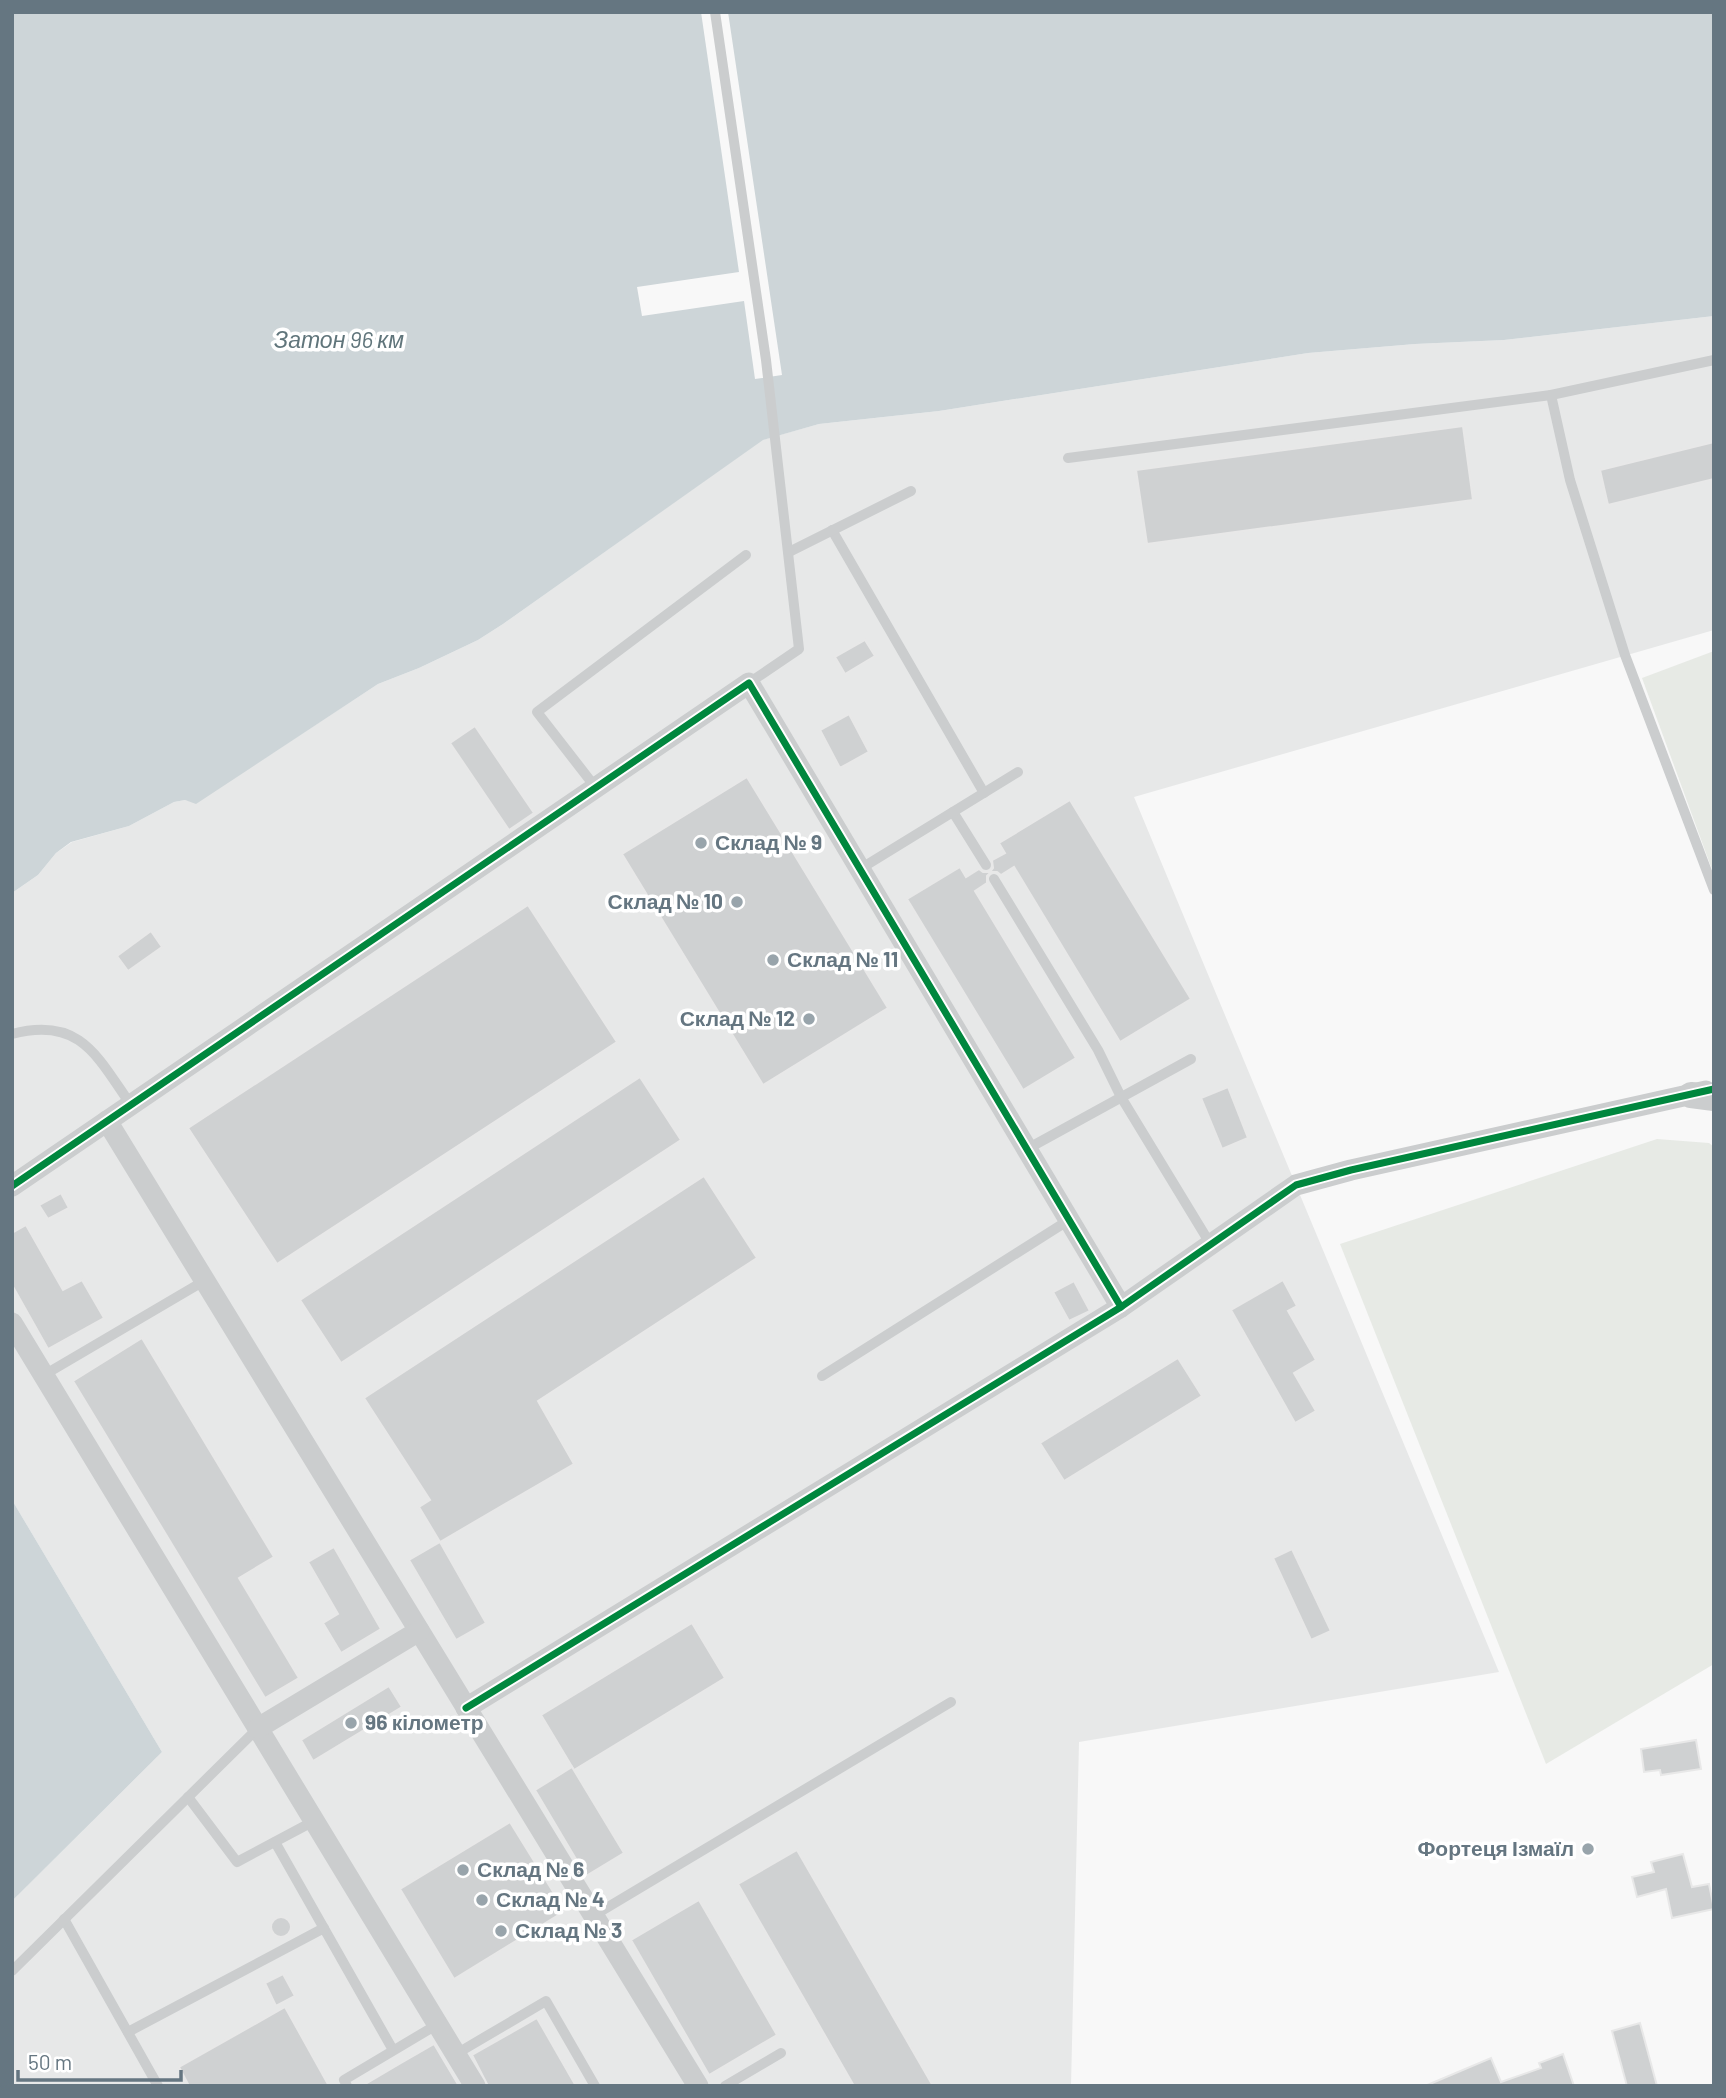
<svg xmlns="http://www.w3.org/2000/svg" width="1726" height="2098" font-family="Barlow,sans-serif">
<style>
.built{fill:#e7e8e8}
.green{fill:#e7eae5}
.water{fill:#cdd5d8}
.pier{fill:#f8f8f8}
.building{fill:#cfd1d2;stroke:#e8e8e8;stroke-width:2}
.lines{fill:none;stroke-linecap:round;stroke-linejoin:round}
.service{stroke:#cbcdce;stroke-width:10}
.minor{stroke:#cbcdce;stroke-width:21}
.tertiary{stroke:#cbcdce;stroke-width:26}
.cycleway-casing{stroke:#fff;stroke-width:11}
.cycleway{stroke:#00873e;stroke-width:7}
.poi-dot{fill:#98a4ab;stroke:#fff;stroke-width:2.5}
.labels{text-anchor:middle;stroke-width:7;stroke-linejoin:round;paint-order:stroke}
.poi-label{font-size:21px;font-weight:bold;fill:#657681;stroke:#fff;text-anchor:start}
.water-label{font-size:23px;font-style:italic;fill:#60757b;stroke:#fff}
</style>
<rect width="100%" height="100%" fill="#f8f8f8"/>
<path class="built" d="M1714,316V630L1134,797L1499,1672L1079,1742L1071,2086H12V1901L162,1752L12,1500V893L38,875L56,853L72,842L129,826L174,802L185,800L196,803L378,684L419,668L478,640L503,624L762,440L819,424L939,411L1308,353L1415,344L1504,340Z"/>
<g class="green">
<path d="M1714,651V875L1642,678Z"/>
<path d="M1657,1139L1709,1143L1714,1147V1664L1546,1764L1340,1244Z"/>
</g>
<g class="water">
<path d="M12,12H1714V316L1504,340L1415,344L1308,353L939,411L819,424L763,440L503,624L478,640L419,668L378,684L196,804L185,800L174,802L129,826L71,842L56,853L38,875L12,893Z"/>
<path d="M12,1500L162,1752L12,1901Z"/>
</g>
<path class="pier" d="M701,12H728L782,375L755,379L744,301L642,316L637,287L739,272Z"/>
<g class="building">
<path d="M1463,426L1473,500L1147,544L1136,470Z"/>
<path d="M1714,442V479L1608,505L1600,470Z"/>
<path d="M865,640L875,656L845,674L835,657Z"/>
<path d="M849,714L869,752L840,768L820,730Z"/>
<path d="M475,726L534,813L509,830L450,743Z"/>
<path d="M747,777L888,1008L763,1085L622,854Z"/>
<path d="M1070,800L1191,999L1120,1042L1014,867L1001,875L997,872H991L987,876V883L975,891L1076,1058L1023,1090L907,899L960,867L966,877L979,869L983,872H990L993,868L992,860L1005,853L999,843Z"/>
<path d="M528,905L617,1042L277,1264L188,1128Z"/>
<path d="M151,931L162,947L128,971L117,956Z"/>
<path d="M640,1077L681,1140L341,1363L300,1300Z"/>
<path d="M1228,1087L1248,1138L1222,1149L1201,1098Z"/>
<path d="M704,1176L757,1258L538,1401L574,1464L440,1542L419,1507L430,1500L364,1398Z"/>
<path d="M61,1193L69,1208L48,1219L39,1205Z"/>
<path d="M26,1225L63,1290L82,1280L104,1318L48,1349L12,1285V1233Z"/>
<path d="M1283,1280L1297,1306L1288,1311L1316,1360L1294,1373L1316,1411L1295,1423L1231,1310Z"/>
<path d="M1074,1281L1090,1311L1069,1321L1053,1292Z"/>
<path d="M142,1338L274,1557L239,1578L299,1678L265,1698L73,1381Z"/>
<path d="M1178,1358L1202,1396L1064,1481L1040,1443Z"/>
<path d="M440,1542L486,1623L456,1640L409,1560Z"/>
<path d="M334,1547L381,1629L341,1653L323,1623L338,1614L308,1562Z"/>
<path d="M1292,1549L1331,1631L1311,1640L1273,1558Z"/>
<path d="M692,1623L725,1678L574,1770L541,1715Z"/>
<path d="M389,1686L402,1707L313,1761L301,1740Z"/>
<path d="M1696,1740L1701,1769L1661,1775L1660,1770L1644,1772L1641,1749Z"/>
<path d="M572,1767L624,1853L586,1876L535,1790Z"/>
<path d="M510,1822L565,1911L454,1979L400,1889Z"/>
<path d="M797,1850L933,2086H854L738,1884Z"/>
<path d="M1683,1854L1692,1887L1709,1884L1714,1909L1672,1918L1666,1889L1637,1897L1632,1877L1654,1872L1651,1862Z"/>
<path d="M699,1900L777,2035L709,2075L631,1940Z"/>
<circle cx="281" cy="1927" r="10"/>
<path d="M283,1974L295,1996L276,2006L265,1983Z"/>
<path d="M285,2007L329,2086H189L179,2067Z"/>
<path d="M537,2018L576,2086H488L472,2055Z"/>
<path d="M1640,2023L1657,2086H1627L1612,2031Z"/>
<path d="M434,2044L459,2086H362L401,2063Z"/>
<path d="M1563,2054L1574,2086H1425L1491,2058L1501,2082L1541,2068L1539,2063Z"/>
</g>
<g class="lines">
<g class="service">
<path d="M715,12L766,360L799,649L749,683"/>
<path d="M1551,395L1570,480L1625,655L1714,890"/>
<path d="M1068,458L1551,395L1714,360"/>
<path d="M832,530L984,793"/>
<path d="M789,552L911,491"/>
<path d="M596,788L537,712L746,555"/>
<path d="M953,812L986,865"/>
<path d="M860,869L1018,772"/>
<path d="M994,879L1098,1050L1121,1097L1211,1245"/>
<path d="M12,1034C80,1016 97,1056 131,1105"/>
<path d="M1027,1149L1191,1059"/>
<path d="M44,1375L204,1281"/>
<path d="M822,1376L1069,1220"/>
<path d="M188,1797L237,1862L314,1821"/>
<path d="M275,1842L393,2050"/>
<path d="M593,1916L951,1702"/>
<path d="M64,1919L158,2086"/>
<path d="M12,1971L258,1728"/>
<path d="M128,2032L324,1928"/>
<path d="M456,2054L546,2001L595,2086"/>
<path d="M347,2086L344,2080L438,2024"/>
<path d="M725,2086L781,2053"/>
</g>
<g class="minor">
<path d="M107,1121L698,2086"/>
<path d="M12,1186L749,683L1121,1307"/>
<path d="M12,1323L475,2086"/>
<path d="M466,1708L1121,1307L1296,1185L1351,1170L1706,1091"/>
<path d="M258,1728L419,1631"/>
</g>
<path class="tertiary" d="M1691,1095L1714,1098"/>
<defs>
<g id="cycleway">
<path d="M12,1186L749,683L1121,1307"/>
<path d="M466,1708L1121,1307L1296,1185L1351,1170L1714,1089"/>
</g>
</defs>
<use href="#cycleway" class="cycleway-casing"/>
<use href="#cycleway" class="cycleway"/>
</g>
<g class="poi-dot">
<circle cx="701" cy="843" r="7"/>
<circle cx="737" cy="902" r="7"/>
<circle cx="773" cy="960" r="7"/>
<circle cx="809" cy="1019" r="7"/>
<circle cx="351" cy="1723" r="7"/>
<circle cx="1588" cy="1849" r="7"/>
<circle cx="463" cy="1870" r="7"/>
<circle cx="482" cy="1900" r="7"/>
<circle cx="501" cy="1931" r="7"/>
</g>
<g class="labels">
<g class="poi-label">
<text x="715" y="850">Склад № 9</text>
<text x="723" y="909" text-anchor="end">Склад № 10</text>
<text x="787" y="967">Склад № 11</text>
<text x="795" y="1026" text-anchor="end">Склад № 12</text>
<text x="365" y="1730">96 кілометр</text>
<text x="1574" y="1856" text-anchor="end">Фортеця Ізмаїл</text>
<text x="477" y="1877">Склад № 6</text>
<text x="496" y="1907">Склад № 4</text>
<text x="515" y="1938">Склад № 3</text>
</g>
<g class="water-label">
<text x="339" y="348">Затон 96 км</text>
</g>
</g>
<rect width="1726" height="2098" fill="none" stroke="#657681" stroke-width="28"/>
<path d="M18 2070v10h163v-10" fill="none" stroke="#657681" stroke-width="3.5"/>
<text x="28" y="2070" font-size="21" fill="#657681" stroke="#ffffff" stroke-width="5" paint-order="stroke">50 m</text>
</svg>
